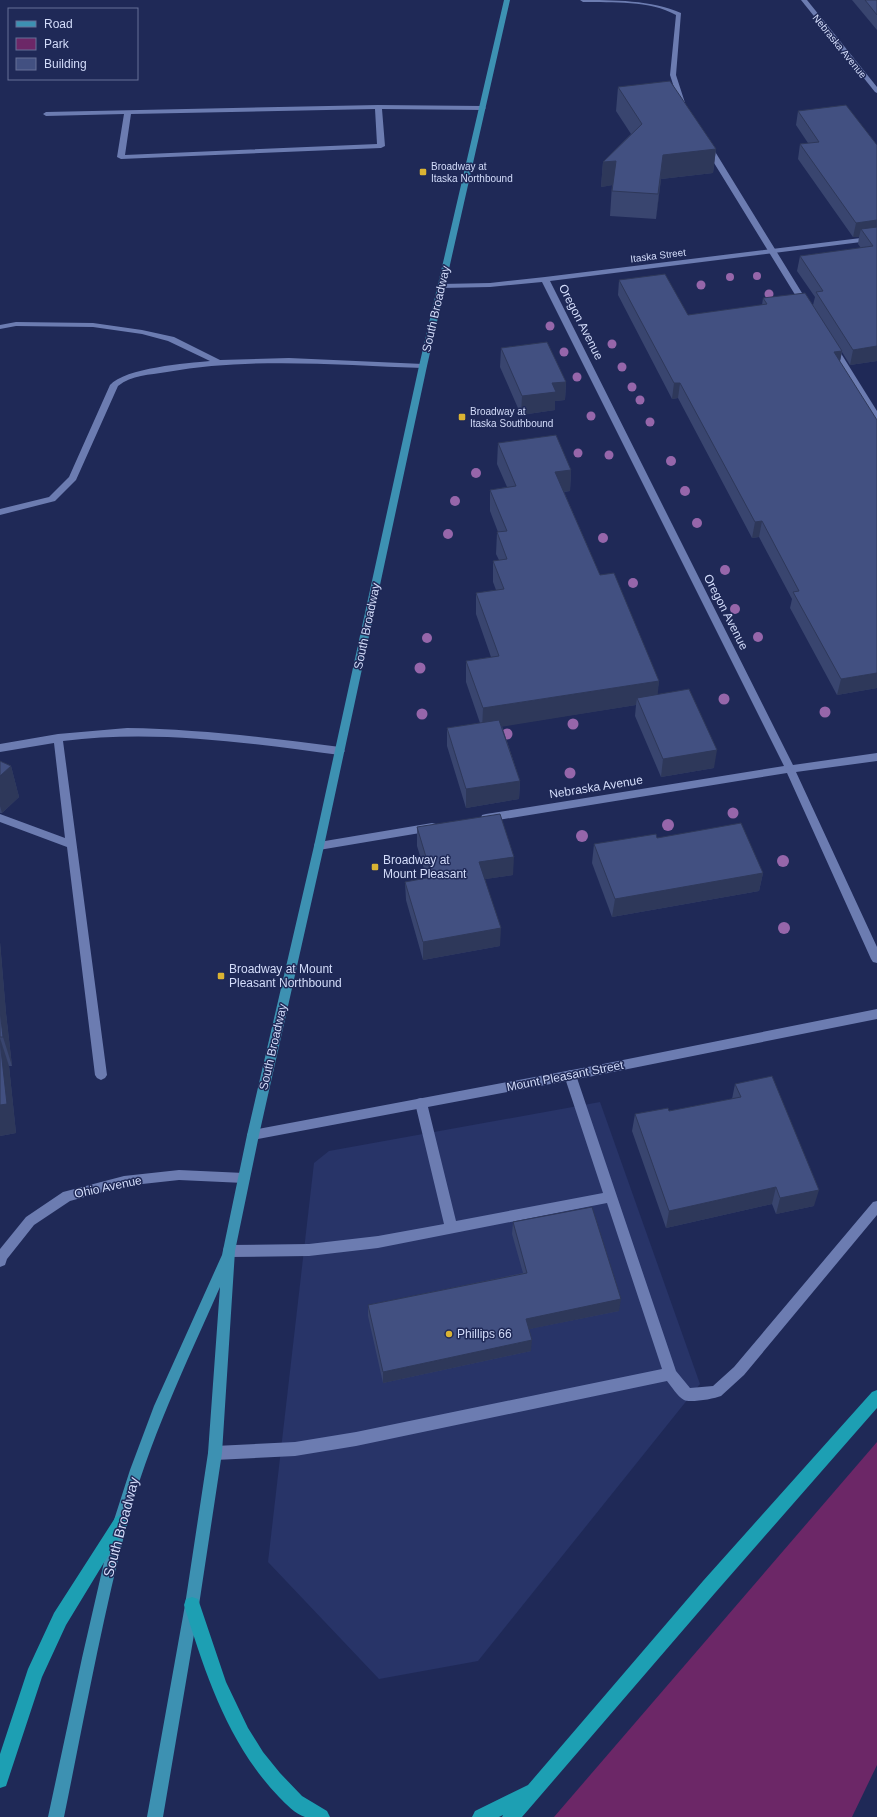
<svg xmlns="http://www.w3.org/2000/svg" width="877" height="1817" font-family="Helvetica,sans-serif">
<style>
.built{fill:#283468}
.green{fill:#6c2767}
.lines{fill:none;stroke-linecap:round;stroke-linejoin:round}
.service{fill:#6c7cb1;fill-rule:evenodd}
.minor{fill:#6c7cb1;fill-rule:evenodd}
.primary{fill:#3d91b2;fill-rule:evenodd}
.motorway{fill:#1d9fb3;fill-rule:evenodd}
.tree{fill:#9666aa}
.wall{fill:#39456f}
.shaded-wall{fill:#2e385a}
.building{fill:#425081;stroke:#2e385a}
.poi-dot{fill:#dab333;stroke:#1f2957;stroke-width:1.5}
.labels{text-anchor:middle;stroke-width:3;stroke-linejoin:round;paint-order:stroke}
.far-street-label{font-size:10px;fill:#d3dcfa;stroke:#1f2957}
.far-poi-label{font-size:10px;fill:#d3dcfa;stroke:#1f2957;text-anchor:start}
.street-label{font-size:12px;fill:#d3dcfa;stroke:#1f2957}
.poi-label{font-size:12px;fill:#d3dcfa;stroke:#1f2957;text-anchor:start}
.near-street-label{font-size:14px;fill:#d3dcfa;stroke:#1f2957}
</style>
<rect width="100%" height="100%" fill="#1f2957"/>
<path class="built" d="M600,1102L700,1384L478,1661L379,1679L268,1562L314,1163L329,1151Z"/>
<path class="green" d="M877,1442V1765L852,1817H554Z"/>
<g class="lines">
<g class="service">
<path d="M580,0C613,0 652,0 681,13L676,75L687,109L686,110L681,109L670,75L676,15C650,0 612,3 583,2Z"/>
<path d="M378,105L483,106L486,108L483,110L382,109L385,146L381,148L121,159L117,157L124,114L46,116L43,114L46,112ZM375,109L377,144L125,155L131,114Z"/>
<path d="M704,143L711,145L810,306L809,308H803L802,306L703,145Z"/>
<path d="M16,322L93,323L142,330L174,337L220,360L289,358L423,364L427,366L423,368C338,365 252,357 167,372C149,375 132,375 118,386L76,480L55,501L0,515V509L49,497L69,477L110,385C125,368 187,363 210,361L168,341L142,334L93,327L16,326L0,329V325Z"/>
<path d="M830,345H836L837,347L877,411V421L873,418L829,347Z"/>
<path d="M127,728C199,729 269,738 340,747L345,751L340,755C248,743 156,729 63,741L107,1075L105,1078L101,1080L97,1078L95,1075L67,847L0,822V814L65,838L54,743L0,752V744L58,734Z"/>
<path d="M570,1070L574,1072L576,1075L676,1371L690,1388L713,1386L734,1367L873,1202L877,1201V1215L744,1375L721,1396C714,1399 689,1403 684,1400C677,1396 672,1387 667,1381L356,1446L295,1456L215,1460L210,1458L208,1453L210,1448L215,1446L295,1442L356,1432L662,1369L607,1203L378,1248L309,1256L229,1257L224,1255L223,1251L224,1247L229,1245L309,1244L378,1236L444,1224L415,1103L417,1099L421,1098L425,1099L427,1103L456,1221L603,1193L564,1075L566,1072Z"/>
</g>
<g class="minor">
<path d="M801,0H807L877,87V93L875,92Z"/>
<path d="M877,236V240L550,281L793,765L877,753V761L796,772L877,947V963L873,962L871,959L787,773L486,822L482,821L481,818L482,815L486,814L784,766L542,282L490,287L441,288L437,286L441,284L490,283L545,277Z"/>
<path d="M432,823L436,824L437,827L436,830L432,831L319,850L315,849L314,846L315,843L319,842Z"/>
<path d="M877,1009V1019L593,1076L253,1140L249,1139L247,1135L249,1131L253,1130L593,1066Z"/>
<path d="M179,1170L244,1173L248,1174L250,1178L248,1182L244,1183L179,1180L124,1186L70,1201L34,1225L7,1259L5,1265L0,1267V1249L26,1217L63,1192L124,1176Z"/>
</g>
<path class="primary" d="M504,0H510L427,366L324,846L259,1135L235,1251L222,1453L199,1605L163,1817H147L185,1605L208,1453L220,1287C186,1364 148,1442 127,1524C102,1620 84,1719 64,1817H48L82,1658L113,1523L130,1470L154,1406L222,1255L247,1135L314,846L419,366Z"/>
<g class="motorway">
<path d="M877,1390V1408L715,1593L522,1817H502L503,1815L499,1817H472L475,1811L528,1785L703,1581L872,1392Z"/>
<path d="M120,1515L125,1518L128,1523L125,1528L66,1625L42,1677L8,1780L6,1786L0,1788V1754L28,1669L54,1613L115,1518Z"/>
<path d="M192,1597L198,1599L226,1682L248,1728L263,1752L280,1773L302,1796L327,1811L330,1817C322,1817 312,1817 305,1817C295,1814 286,1804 279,1797C228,1744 205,1673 184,1605L186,1599Z"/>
</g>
</g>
<g class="tree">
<circle cx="757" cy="276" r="4"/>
<circle cx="730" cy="277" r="4"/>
<circle cx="701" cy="285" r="4.5"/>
<circle cx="769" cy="294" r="4.5"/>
<circle cx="550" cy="326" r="4.5"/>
<circle cx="612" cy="344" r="4.5"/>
<circle cx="564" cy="352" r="4.5"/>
<circle cx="622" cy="367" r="4.5"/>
<circle cx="577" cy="377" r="4.5"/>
<circle cx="632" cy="387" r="4.5"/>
<circle cx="640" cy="400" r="4.5"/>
<circle cx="591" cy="416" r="4.5"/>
<circle cx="650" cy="422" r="4.5"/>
<circle cx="578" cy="453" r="4.5"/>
<circle cx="609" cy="455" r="4.5"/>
<circle cx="671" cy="461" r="5"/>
<circle cx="476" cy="473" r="5"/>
<circle cx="685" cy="491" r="5"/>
<circle cx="455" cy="501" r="5"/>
<circle cx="697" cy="523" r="5"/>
<circle cx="448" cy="534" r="5"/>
<circle cx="603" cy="538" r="5"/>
<circle cx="725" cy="570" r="5"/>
<circle cx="633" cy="583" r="5"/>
<circle cx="735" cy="609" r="5"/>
<circle cx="758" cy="637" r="5"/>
<circle cx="427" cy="638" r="5"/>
<circle cx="420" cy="668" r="5.5"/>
<circle cx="724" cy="699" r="5.5"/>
<circle cx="825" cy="712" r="5.5"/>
<circle cx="422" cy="714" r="5.5"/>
<circle cx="573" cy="724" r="5.5"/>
<circle cx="507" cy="734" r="5.5"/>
<circle cx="570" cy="773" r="5.5"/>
<circle cx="733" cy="813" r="5.5"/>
<circle cx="668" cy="825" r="6"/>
<circle cx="582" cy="836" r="6"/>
<circle cx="783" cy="861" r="6"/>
<circle cx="784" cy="928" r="6"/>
</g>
<g class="wall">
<path d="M852,0H877V30Z"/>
<path d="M618,87L716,149L713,173L661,179L656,219L610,216L612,185L601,187L603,162L631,134L616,111Z"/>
<path d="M798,111L877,145V361L850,365L842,352L840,361L877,688L837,695L790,608L792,599L759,537L752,538L678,398L672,399L618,295L619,280L688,315L762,305L763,298L813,305L815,297L797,271L800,256L861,248L858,244L859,237H853L798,159L800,144L808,143L796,125Z"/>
<path d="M501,348L566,382L565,400L555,401V410L521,415L500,367Z"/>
<path d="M498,443L571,470L570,491L564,492L600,575L659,681L657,694L714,768L661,777L635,716L636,705L502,726L520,781L519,799L466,808L447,746V728L480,723L466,682V661L491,657L476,614V593L496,590L493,582V561L499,560L496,554L497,532H498L490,511V490L507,487L497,464Z"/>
<path d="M0,761L11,766L19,797L2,813H0Z"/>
<path d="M417,827L513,875L485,879L500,946L423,960L406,900L405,882L427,878L417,846Z"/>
<path d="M657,838L763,873L759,891L612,917L592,863L594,844Z"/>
<path d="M0,942L6,1013L12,1066H9L16,1133L0,1136Z"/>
<path d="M735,1084L814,1206L776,1214L772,1204L666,1228L632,1131L635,1114L669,1111L732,1099Z"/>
<path d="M513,1222L619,1311L529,1329L531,1351L383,1383L368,1316V1305L523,1273L512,1234Z"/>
</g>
<g class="shaded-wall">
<path d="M716,149L713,173L661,179L656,219L663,155Z"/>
<path d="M616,161L614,185L601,187L603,162Z"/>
<path d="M877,220V235L861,229L859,237H853L856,223Z"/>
<path d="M877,346V361L850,365L853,350Z"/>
<path d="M842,351L839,366L834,352Z"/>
<path d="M566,382L565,400L555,401V410L521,415L522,396L552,383Z"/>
<path d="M674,383H680L678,398L672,399Z"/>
<path d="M571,470L570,491L554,493L555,472Z"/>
<path d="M762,521L759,537L752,538L755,522Z"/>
<path d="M877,673V688L837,695L841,679Z"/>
<path d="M659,681L657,702L637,698L636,705L482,730L483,708Z"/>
<path d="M717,750L714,768L661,777L663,759Z"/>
<path d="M11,766L19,797L2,813L0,806V776Z"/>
<path d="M520,781L519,799L466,808V789Z"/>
<path d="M514,857L513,875L479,880V862Z"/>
<path d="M763,873L759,891L612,917L615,899Z"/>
<path d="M501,928L500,946L423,960V942Z"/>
<path d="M0,942L6,1013L12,1066L3,1037L0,1010Z"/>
<path d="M0,1038L9,1066L16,1133L0,1136Z"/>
<path d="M776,1187L772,1204L666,1228L669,1211Z"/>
<path d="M819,1190L814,1206L776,1214L780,1198Z"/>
<path d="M621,1299L619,1311L525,1330L526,1319Z"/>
<path d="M532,1340L531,1351L383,1383V1372Z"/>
</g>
<g class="building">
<path d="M865,0H877V15Z"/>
<path d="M670,81L716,149L663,155L658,194L612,191L616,161L603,162L642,124L618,87Z"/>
<path d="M846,105L877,145V220L856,223L800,144L819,142L798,111Z"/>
<path d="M877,227V346L853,350L816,292L823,291L800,256L873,246L861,229Z"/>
<path d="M665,274L688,315L767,304L763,298L805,293L842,351L834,352L877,420V673L841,679L793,592L799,591L762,521L755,522L680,383H674L619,280Z"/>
<path d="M547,342L566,382L552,383L556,392L522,396L501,348Z"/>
<path d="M556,435L571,470L555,472L600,575L614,573L659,681L483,708L466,661L499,656L476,593L504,589L493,561L507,559L497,532L507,531L490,490L516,486L498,443Z"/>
<path d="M689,689L717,750L663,759L637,698Z"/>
<path d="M499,720L520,781L466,789L447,728Z"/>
<path d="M0,761L11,766L0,776Z"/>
<path d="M500,814L514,857L479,862L501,928L423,942L405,882L432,877L417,827Z"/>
<path d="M741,823L763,873L615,899L594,844L656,834L657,838Z"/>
<path d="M0,1010L3,1037H0Z"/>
<path d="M0,1041L7,1104L0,1105Z"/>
<path d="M772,1076L819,1190L780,1198L776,1187L669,1211L635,1114L668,1108L669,1111L741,1097L735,1084Z"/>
<path d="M592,1207L621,1299L526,1319L532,1340L383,1372L368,1305L527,1273L513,1222Z"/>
</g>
<g class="poi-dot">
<rect x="419" y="168" width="8" height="8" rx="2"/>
<rect x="458" y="413" width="8" height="8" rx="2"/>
<rect x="371" y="863" width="8" height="8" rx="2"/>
<rect x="217" y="972" width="8" height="8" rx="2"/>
<circle cx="449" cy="1334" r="4"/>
</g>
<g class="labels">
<g class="far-street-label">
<text transform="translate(840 46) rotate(51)" y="4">Nebraska Avenue</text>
<text transform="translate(658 255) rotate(-7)" y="4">Itaska Street</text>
</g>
<g class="far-poi-label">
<text x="431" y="170">Broadway at<tspan x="431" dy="12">Itaska Northbound</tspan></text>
<text x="470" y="415">Broadway at<tspan x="470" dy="12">Itaska Southbound</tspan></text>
</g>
<g class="street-label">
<text transform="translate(436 309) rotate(-77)" y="4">South Broadway</text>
<text transform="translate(581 322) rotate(63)" y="4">Oregon Avenue</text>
<text transform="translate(726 612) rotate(63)" y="4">Oregon Avenue</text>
<text transform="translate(367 626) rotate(-78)" y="4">South Broadway</text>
<text transform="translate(596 787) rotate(-9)" y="4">Nebraska Avenue</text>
<text transform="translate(273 1047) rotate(-77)" y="4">South Broadway</text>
<text transform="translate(565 1076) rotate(-11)" y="4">Mount Pleasant Street</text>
<text transform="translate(108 1187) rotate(-12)" y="4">Ohio Avenue</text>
</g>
<g class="poi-label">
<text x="383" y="864">Broadway at<tspan x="383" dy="14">Mount Pleasant</tspan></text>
<text x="229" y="973">Broadway at Mount<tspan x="229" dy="14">Pleasant Northbound</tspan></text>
<text x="457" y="1338">Phillips 66</text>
</g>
<g class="near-street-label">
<text transform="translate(121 1527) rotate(-75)" y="5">South Broadway</text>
</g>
</g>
<rect x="8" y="8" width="130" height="72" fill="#1f2957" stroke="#677198"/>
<rect x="16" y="21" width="20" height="6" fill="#3d91b2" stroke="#677198"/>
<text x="44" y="28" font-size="12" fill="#d3dcfa">Road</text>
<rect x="16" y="38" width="20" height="12" fill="#6c2767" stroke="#677198"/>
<text x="44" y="48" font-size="12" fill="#d3dcfa">Park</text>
<rect x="16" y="58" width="20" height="12" fill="#425081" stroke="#677198"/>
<text x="44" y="68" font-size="12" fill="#d3dcfa">Building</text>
</svg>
